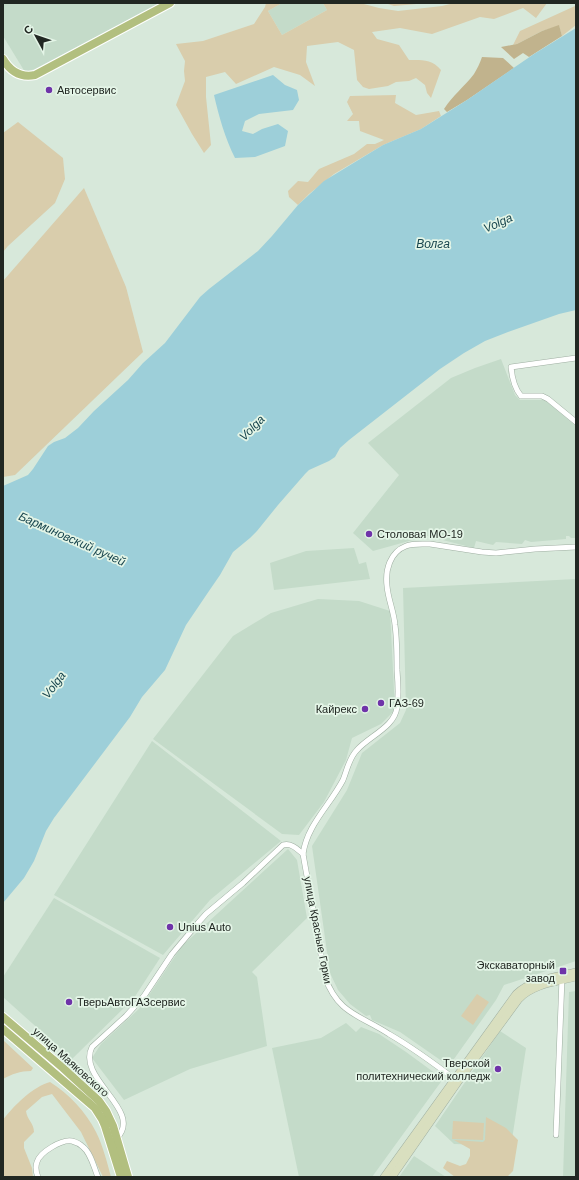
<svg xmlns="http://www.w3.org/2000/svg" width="579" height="1180" font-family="Helvetica,sans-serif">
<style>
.built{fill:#c4dbc9}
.green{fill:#d9cdac}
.forest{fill:#c1b38d}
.water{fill:#9dcfd9}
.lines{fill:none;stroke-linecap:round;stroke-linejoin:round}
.street-casing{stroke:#9eaea1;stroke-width:6}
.secondary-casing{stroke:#9eaea1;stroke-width:8}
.primary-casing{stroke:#fff;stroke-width:10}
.street{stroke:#fff;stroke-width:5}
.secondary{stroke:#d9dfbf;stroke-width:7}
.primary{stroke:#b2bf7f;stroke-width:8}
.poi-dot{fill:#6f33a9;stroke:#e4f5e7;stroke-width:1.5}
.labels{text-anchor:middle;stroke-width:3.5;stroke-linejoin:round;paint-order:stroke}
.poi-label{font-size:11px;fill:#212722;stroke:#e4f5e7;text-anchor:start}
.street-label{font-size:11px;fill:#212722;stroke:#e4f5e7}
.water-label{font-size:12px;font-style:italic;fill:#19464e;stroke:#e4f5e7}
</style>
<rect width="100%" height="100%" fill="#d7e8da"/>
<g class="built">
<path d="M3,3H159L35,69L25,72L3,36Z"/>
<path d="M282,3H323L327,10L282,35L268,11Z"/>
<path d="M501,359L515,395L520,400H545L576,426V538H571L569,536H566V539L531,542L525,540L522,544L496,542L493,545L476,541L474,548L427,536L373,551L353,533L399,475L368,443L451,378L475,368Z"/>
<path d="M354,548L359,564L366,562L370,579L274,590L270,563L306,551Z"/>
<path d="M576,579V961L504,985L496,1000L449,1066L400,1032L372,1020L370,1015L366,1016L350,1004L338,990L330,973L312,846L347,790L362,753L400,723L406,710L403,588Z"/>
<path d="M318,599L359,601L390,611L395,710L381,724L352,738L346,760L324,802L299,835L282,834L153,739L233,636L271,613Z"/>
<path d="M152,741L281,841L210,900L163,955L54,895Z"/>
<path d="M288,849L297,860L307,918L252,972L257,977L267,1046L190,1069L124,1100L92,1058L101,1044L141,1007L182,946Z"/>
<path d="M54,898L160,958L134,998L72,1059L3,997V977Z"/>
<path d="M576,991V1177H563L569,992Z"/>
<path d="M346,1023L356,1032L361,1027L379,1034L406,1052L443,1079L372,1177H299L272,1048L321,1038Z"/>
<path d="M500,1031L526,1048L511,1146L454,1144L435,1126Z"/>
<path d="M414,1156L446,1177H399Z"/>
</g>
<g class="green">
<path d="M266,3H282L268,11L282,35L327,10L323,3H360L379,8L398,11L442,6L454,3H547L536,18L523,8L494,19L480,17L432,34L400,28L372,32L377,39L399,45L409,60C422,60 432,59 441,70L431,98L427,93L425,85L416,78L409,81L396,82L388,86L369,89L363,87L357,80L354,50L338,42L307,46L306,62L315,86L300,75L274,67L236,84L225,72L206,77V97L211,145L204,153L192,134L176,105L185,81L184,71L185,61L176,44L203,41L254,24L265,7Z"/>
<path d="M385,3H428L394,6Z"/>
<path d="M575,6H576V25L562,36L559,26L542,31L517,44L513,45L520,31Z"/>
<path d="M396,95L395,103L416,115L439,111L441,116L421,129L383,145L334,174L309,194L298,205L289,197L288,191L298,181L308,182L319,169L354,154L367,144H375L384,140L360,131L359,121H347L353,114L347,102L350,96Z"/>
<path d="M18,122L63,158L65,179L55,203L8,246L3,252V133Z"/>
<path d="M84,188L126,287L143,352L15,475L3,477V281Z"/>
<path d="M477,994L489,1002L473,1025L461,1016Z"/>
<path d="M3,1040L33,1068L31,1071C20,1071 12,1074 3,1079Z"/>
<path d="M50,1082C69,1094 86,1112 96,1132C103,1146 107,1162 111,1177H103L81,1132L68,1115L52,1094L42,1097L26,1111C27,1120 34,1123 34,1132L24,1142V1148L32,1168L33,1177H3V1120C13,1106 34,1086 50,1082Z"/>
<path d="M486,1117L506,1128L518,1140L513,1171L507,1177H455L443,1168L447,1161L460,1166L466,1164L470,1156V1149L454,1140L483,1142L485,1140Z"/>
<path d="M453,1121L484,1123L483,1140L452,1139Z"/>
</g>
<g class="forest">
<path d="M559,25L562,36L529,57L523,53L514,59L501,47L517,44L542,31Z"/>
<path d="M482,57L503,58L514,68L467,100L447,112L444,109C453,95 464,87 474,74C477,69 480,63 482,57Z"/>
</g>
<g class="water">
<path d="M576,28V310L559,314L508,332L485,341L464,353L440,369L349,440L340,448L335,457L329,461L309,470L305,474L278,505L257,531L250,538L233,552L220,575L209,591L186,625L165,670L142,697L130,717L54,818L46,831L34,861L24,878L3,903V486L28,475L33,469L48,446L54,442L65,438L78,428L94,411L128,380L143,363L165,343L200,297L209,289L258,251L272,236L298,205L324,181L383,145L421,129L467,100L534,54Z"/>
<path d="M273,75L285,85L297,90L299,100L293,110L259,114L245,121L242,131L253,134L262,129L278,124L288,131L285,146L255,157L235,158C225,138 219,117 214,95Z"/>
</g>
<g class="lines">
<defs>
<g id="street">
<path d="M576,358L511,367C512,377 514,388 521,396H542L548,399L576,422"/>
<path d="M457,1081C435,1064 413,1048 389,1034C360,1015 338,1014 325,977L303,854C307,825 330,805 343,780C347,770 349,758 357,750C369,736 395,727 397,707C399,695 398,682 397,670C397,655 397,640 395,625C394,612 388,599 387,586C385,570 390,552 406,546C413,543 423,544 430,544L482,552L496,553L535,549L576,547"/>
<path d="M556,1135L562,978"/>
<path d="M117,1138C144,1110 76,1079 92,1047L126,1016L144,996L172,954L198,923L206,914L243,883L283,845C292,843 297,849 303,854"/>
<path d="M38,1177C36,1172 35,1167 37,1162C40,1152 62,1139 72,1141C76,1142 80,1144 83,1147C91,1153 94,1168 98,1177"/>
</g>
<g id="secondary">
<path d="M384,1177L516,994C532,979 555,977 576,972"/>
<path d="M392,1177L458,1082L519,999C533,984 557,982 576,977"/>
</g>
<g id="primary">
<path d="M3,59C10,71 20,78 35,75L170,3"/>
<path d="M3,1017L63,1068L99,1101L106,1111L113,1126L128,1177"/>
<path d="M3,1029L95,1108L102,1119L105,1126L121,1177"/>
</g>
</defs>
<use href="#street" class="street-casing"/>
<use href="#secondary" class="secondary-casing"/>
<use href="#primary" class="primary-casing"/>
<use href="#street" class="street"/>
<use href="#secondary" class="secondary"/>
<use href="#primary" class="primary"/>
</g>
<g class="poi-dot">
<circle cx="49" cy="90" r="4"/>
<circle cx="369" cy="534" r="4"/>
<circle cx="381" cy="703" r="4"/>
<circle cx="365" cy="709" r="4"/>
<circle cx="170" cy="927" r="4"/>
<rect x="559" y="967" width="8" height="8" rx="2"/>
<circle cx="69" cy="1002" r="4"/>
<circle cx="498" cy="1069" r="4"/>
</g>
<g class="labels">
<g class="poi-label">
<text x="57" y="94">Автосервис</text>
<text x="377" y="538">Столовая МО-19</text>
<text x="389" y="707">ГАЗ-69</text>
<text x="357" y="713" text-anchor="end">Кайрекс</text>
<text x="178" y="931">Unius Auto</text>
<text x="555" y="969" text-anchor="end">Экскаваторный<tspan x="555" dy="13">завод</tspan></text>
<text x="77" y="1006">ТверьАвтоГАЗсервис</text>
<text x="490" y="1067" text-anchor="end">Тверской<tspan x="490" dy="13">политехнический колледж</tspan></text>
</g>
<g class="street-label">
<text transform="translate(318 930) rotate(79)" y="4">улица Красные Горки</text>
<text transform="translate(71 1062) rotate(42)" y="4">улица Маяковского</text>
</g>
<g class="water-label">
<text transform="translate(498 223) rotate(-24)" y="4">Volga</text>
<text x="433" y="248">Волга</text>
<text transform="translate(252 428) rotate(-45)" y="4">Volga</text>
<text transform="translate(72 539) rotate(24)" y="4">Барминовский ручей</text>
<text transform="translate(54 685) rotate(-53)" y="4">Volga</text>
</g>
</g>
<rect width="579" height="1180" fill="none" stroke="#212722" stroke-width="8"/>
<g transform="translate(36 36) rotate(310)" stroke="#e4f5e7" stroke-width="3" paint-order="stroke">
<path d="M0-3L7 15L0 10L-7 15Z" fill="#212722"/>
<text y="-6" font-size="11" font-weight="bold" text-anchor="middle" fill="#212722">С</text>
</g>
</svg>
